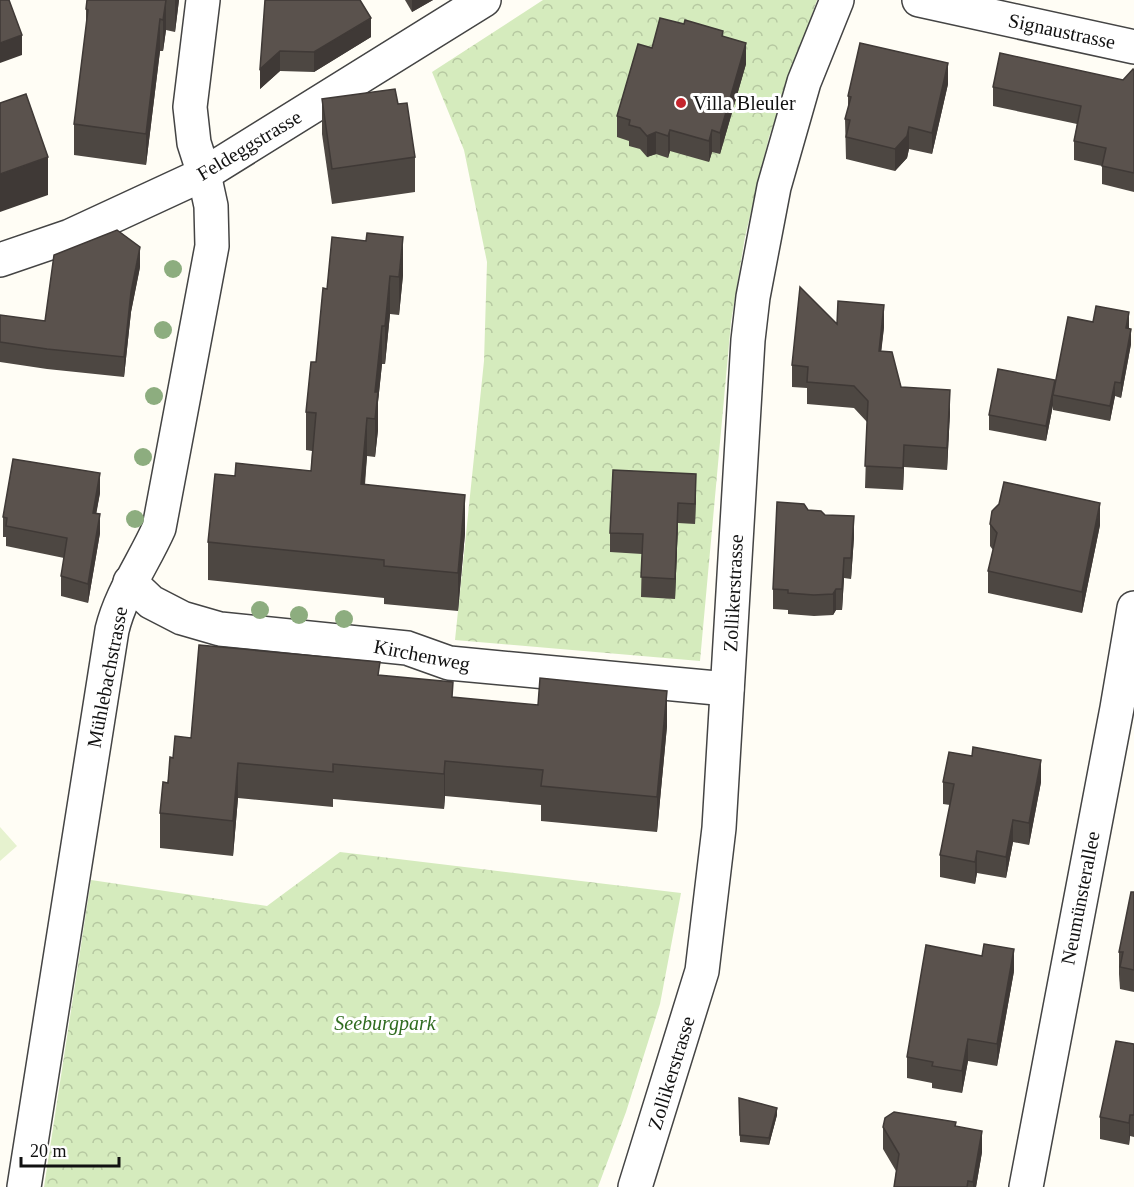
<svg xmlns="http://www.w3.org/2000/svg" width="1134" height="1187" font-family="'Times New Roman',serif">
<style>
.park{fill:url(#park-crowns)}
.pitch{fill:#e6f2cf}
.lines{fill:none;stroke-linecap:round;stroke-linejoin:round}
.minor-casing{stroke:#444;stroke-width:36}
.minor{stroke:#fff;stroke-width:33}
.tree{fill:#8dad7f}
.wall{fill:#4d4742}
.shaded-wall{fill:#3f3936}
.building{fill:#5a524d;stroke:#3f3936;stroke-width:1.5}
.poi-dot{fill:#c4262e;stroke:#fff;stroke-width:2}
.labels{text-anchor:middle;stroke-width:6;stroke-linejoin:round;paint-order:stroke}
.street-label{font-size:20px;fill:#111;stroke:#fff}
.poi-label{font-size:20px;fill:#111;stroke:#fff;text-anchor:start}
.park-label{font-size:20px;font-style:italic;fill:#2f6b1f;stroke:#fff}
</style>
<defs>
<pattern id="park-crowns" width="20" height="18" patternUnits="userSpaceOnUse" patternTransform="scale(1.5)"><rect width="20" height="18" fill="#d5ebbd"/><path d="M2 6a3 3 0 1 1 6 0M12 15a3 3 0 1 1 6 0" fill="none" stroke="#b6c8a1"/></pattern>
</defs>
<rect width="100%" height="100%" fill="#fffdf5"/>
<g class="park">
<path d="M543,0H817L769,137L745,237L731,322L700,661L455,640L484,361L487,262L464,150L432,72Z"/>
<path d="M340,852L681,893L660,1004L626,1112L598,1187H44L91,880L267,906Z"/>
</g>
<path class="pitch" d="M0,827L17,846L0,861Z"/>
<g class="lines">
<defs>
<g id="minor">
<path d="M919,0L1134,47"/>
<path d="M0,260L70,236L204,174L484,0"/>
<path d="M130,582L151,602L182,618L220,629L407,648L449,663L727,689"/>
<path d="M24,1187L112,630C121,593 144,562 159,528L212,246L211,206L204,174L194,143L190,107L203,0"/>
<path d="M635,1187L702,971L719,828L748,340L753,297L774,187L804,82L837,0"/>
<path d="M1026,1187L1117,708L1134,608"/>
</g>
</defs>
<use href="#minor" class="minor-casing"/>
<use href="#minor" class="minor"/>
</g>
<g class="tree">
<circle cx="173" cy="269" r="9"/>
<circle cx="163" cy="330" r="9"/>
<circle cx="154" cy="396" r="9"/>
<circle cx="143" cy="457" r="9"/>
<circle cx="135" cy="519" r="9"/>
<circle cx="260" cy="610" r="9"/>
<circle cx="299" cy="615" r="9"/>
<circle cx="344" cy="619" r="9"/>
</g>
<g class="wall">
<path d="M87,0H179L175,32L166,30L163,51H160L146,165L74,155V124L86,31V9Z"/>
<path d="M265,0L371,37L314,72L280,71L260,89Z"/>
<path d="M405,0H433L412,12Z"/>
<path d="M723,36L746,64L720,154L712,152L709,162L670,151L668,158L656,154L647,157L640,149L629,146V141L617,137V116L652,48Z"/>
<path d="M1134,71V192L1102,184V166L1074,160V141L1077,124L993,106V87L1123,80Z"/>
<path d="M948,84L932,154L909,149L907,158L895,171L846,159L845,119L848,109V96Z"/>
<path d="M322,99L415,157V192L332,204L322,134Z"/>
<path d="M366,241L403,275L399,315L390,314L385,364H382L378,402V430L375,457L367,456L365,485L465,533L458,611L384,604V598L208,580V542L235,476L311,471L312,451L306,450V412L316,362L327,289Z"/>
<path d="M140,267L131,312L124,377L47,369L0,362V315L45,321Z"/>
<path d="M1093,322L1129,327L1131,344L1121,398L1115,396L1110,421L1053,410V405L1046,441L989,430V415L1055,385Z"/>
<path d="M837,324L884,327L881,351L901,387L950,412L947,470L904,467L903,490L865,488L867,422L854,408L807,404V388L792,387V365Z"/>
<path d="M100,493L96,513L100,533L88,603L61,596V576L64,558L6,546V537H3V517Z"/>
<path d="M696,494L695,524L678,523L675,599L641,597L642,554L610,552V533Z"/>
<path d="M808,510L825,515L854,537L851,579L844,578L842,610H836L833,615L814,616L788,614V610L773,609V589Z"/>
<path d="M990,524L1100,525L1082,613L988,593V571L993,550L990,546Z"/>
<path d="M380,675L453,697L667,726L657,832L541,821V805L445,796L444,809L333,799V807L238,798L233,856L160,848V813L173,758L191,738Z"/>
<path d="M943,782H1041L1029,845L1013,842L1006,878L977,873L975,884L940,877V855L950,805L943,804Z"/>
<path d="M1134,892V992L1120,989L1119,974V952Z"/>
<path d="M1014,971L997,1066L968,1061L962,1093L932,1088V1083L907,1078V1057Z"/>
<path d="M1134,1044V1137L1130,1136L1129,1145L1100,1139V1117Z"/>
<path d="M739,1098L777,1115L769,1145L740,1142Z"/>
<path d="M956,1126L982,1152L976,1187H894L896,1171L883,1149V1127Z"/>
</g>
<g class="shaded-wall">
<path d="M166,0V30L163,51V20Z"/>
<path d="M176,0H179L175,32V0Z"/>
<path d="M412,0H433L412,12Z"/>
<path d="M371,18V37L314,72V52Z"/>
<path d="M160,19V51L146,165V134Z"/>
<path d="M22,35V55L0,63V43Z"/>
<path d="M746,43V64L720,154V133Z"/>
<path d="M280,51V71L260,89V69Z"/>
<path d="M948,63V84L932,154V133Z"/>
<path d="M909,127V149L907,158L895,171V149Z"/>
<path d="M670,130V151L668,158V136Z"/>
<path d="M712,130V152L709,162V141Z"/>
<path d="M656,132V154L647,157V136Z"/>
<path d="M48,157V195L0,212V174Z"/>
<path d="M403,237V275L399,315V277Z"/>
<path d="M140,247V267L131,312L124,377V357L131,292Z"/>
<path d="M390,276V314L385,364V326Z"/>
<path d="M884,305V327L879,372V351Z"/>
<path d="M1129,312V327L1126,343V328Z"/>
<path d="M382,326V364L378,402V430L375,457V392Z"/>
<path d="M1131,329V344L1121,398V383Z"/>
<path d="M1055,380V395H1053V405L1046,441V426Z"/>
<path d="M1115,382V396L1110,421V406Z"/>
<path d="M950,390V412L947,470V448Z"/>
<path d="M367,418V456L361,522V484Z"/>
<path d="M904,445V467L903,490V468Z"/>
<path d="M100,473V493L93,532V513Z"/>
<path d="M696,474V494L695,524V504Z"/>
<path d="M465,495V533L458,611V573Z"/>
<path d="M678,503V523L675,599V579Z"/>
<path d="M1100,503V525L1082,613V592Z"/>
<path d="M100,514V533L88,603V584Z"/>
<path d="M854,516V537L851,579V558Z"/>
<path d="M844,558V578L842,610V589Z"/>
<path d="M836,589V610L833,615V594Z"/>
<path d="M667,691V726L657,832V797Z"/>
<path d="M1041,760V782L1029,845V823Z"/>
<path d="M445,761V796L444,809V774Z"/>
<path d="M238,763V798L233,856V821Z"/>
<path d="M1013,820V842L1006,878V857Z"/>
<path d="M977,851V873L975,884V862Z"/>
<path d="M1014,949V971L997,1066V1044Z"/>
<path d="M968,1039V1061L962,1093V1071Z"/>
<path d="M777,1108V1115L769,1145V1138Z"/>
<path d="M1130,1115V1136L1129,1145V1123Z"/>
<path d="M982,1131V1152L976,1187H973V1182Z"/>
</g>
<g class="building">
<path d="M0,0H9L22,35L0,43Z"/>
<path d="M87,0H166L163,20L160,19L146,134L74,124L88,10L86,9Z"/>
<path d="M265,0H360L371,18L314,52L280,51L260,69Z"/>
<path d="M660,18L684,24L685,20L716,29L723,31L722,36L746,43L720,133L712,130L709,141L670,130L668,136L656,132L647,136L640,128L629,125L630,120L617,116L638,44L652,48Z"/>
<path d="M860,43L948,63L932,133L909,127L907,136L895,149L846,137L850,120L845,119L851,97L848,96Z"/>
<path d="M1000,53L1123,80L1133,69L1134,71V173L1102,166L1106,148L1074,141L1081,106L993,87Z"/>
<path d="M395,89L398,104L407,103L415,157L332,169L322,99Z"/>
<path d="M26,94L48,157L0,174V103Z"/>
<path d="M117,230L140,247L131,292L124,357L47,349L0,342V315L45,321L54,255Z"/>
<path d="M367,233L403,237L399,277L390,276L385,326H382L375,392H378L375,419L367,418L361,484L465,495L458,573L384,566V560L208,542L215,474L235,476L236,463L311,471L316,413L306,412L311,362H316L323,288L327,289L332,237L366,241Z"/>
<path d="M800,287L837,324L838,301L884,305L879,351L892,352L901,387L950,390L947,448L904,445L903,468L865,466L868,401L854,386L807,382L808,367L792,365Z"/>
<path d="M1096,306L1129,312L1126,328L1131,329L1121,383L1115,382L1110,406L1053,395L1068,317L1093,322Z"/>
<path d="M998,369L1055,380L1046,426L989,415Z"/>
<path d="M13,459L100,473L93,513L100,514L88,584L61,576L67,538L6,526L7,518L3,517Z"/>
<path d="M613,470L696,474L695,504L678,503L675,579L641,577L643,534L610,533Z"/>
<path d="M1004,482L1100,503L1082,592L988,571L997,533L990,524L992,511L999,504Z"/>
<path d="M777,502L804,504L808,510L821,511L825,515L854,516L851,558H844L842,589H836L833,594L814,595L788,593V590L773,589Z"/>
<path d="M199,645L380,662L378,675L453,682L452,697L538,705L540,678L667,691L657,797L541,786L543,770L445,761L444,774L333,764V772L238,763L233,821L160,813L163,782L168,783L170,757L173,758L175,736L191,738Z"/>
<path d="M973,747L1041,760L1029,823L1013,820L1006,857L977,851L975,862L940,855L954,784L943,782L949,752L972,756Z"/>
<path d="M1131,892H1134V970L1120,967L1123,952H1119Z"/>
<path d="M984,944L1014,949L997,1044L968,1039L962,1071L932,1066L933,1062L907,1057L926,945L982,956Z"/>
<path d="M1116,1041L1134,1044V1115H1130L1129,1123L1100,1117Z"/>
<path d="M739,1098L777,1108L769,1138L740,1135Z"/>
<path d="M894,1112L956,1122L955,1126L982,1131L973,1182L968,1181L967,1187H894L899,1154L883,1127L885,1118Z"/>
</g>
<circle class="poi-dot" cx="681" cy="103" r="6"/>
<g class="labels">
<g class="street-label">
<text transform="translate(1062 31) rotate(12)" y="7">Signaustrasse</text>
<text transform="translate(249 145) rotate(-31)" y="7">Feldeggstrasse</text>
<text transform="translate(733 593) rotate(-87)" y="7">Zollikerstrasse</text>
<text transform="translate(422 655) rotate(11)" y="7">Kirchenweg</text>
<text transform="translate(107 677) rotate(-79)" y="7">Mühlebachstrasse</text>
<text transform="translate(1080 898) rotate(-79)" y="7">Neumünsterallee</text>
<text transform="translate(671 1073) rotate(-73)" y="7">Zollikerstrasse</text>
</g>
<g class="poi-label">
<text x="693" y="110">Villa Bleuler</text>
</g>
<g class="park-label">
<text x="385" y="1030">Seeburgpark</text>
</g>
</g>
<path d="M21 1157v9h98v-9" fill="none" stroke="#111111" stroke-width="3"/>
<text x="30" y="1157" font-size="18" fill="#111111" stroke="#ffffff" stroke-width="4.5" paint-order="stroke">20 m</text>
</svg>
